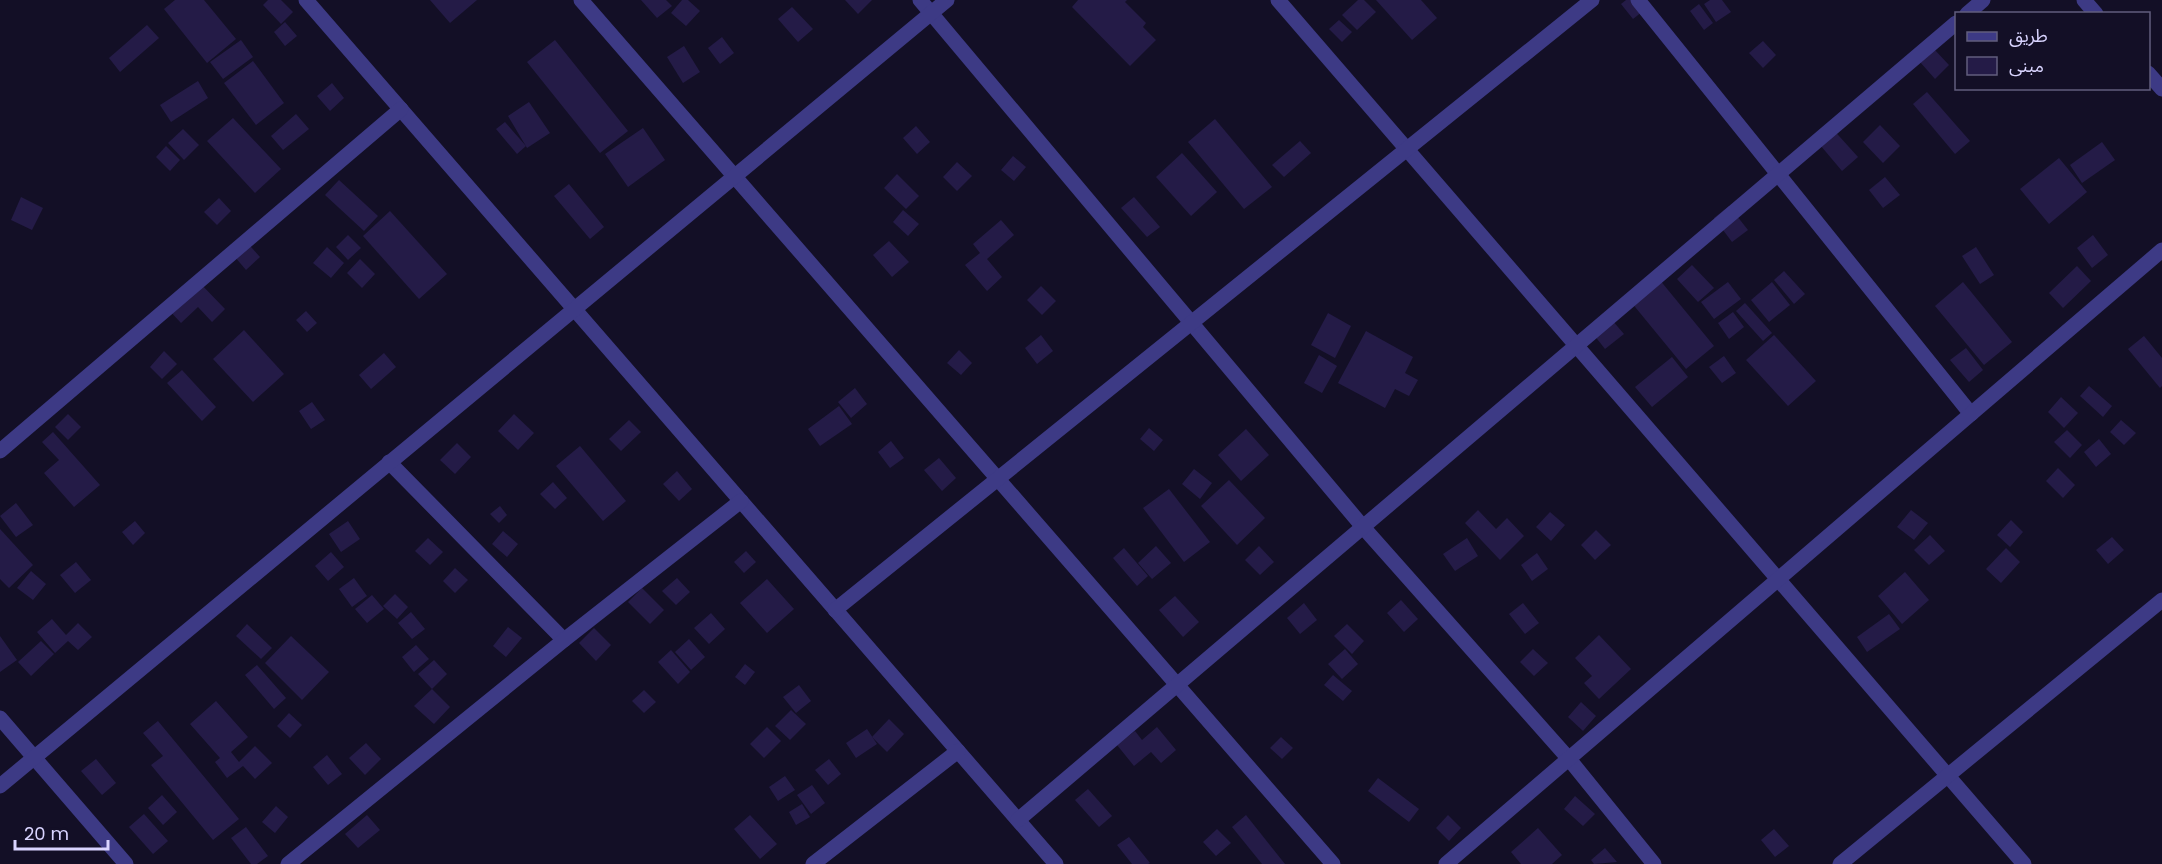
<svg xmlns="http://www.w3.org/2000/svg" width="2162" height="864" font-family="Poppins,'Noto Sans Arabic',sans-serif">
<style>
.building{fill:#241b47}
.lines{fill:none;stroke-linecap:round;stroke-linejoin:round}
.minor{stroke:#3d3a85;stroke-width:15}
</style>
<rect width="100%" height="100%" fill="#130f26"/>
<g class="building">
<path d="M175,0H204L236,39L207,63L164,9Z"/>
<path d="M268,0H281L293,12L281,24L263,5Z"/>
<path d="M430,0H477L450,23Z"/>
<path d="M641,0H666L672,6L657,18Z"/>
<path d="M682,0H688L700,11L686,26L671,13Z"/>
<path d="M845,0H872L858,14Z"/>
<path d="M1078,0H1127L1125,2L1146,23L1143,27L1156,40L1130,66L1072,7Z"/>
<path d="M1358,0H1364L1376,12L1357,30L1342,15Z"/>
<path d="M1376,0H1421L1437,18L1412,40Z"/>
<path d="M1626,0H1640L1647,8L1633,19L1621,4Z"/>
<path d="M1710,0H1722L1731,12L1716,22L1704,4Z"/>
<path d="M1699,4L1713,23L1704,30L1690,11Z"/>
<path d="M792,7L813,29L798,42L778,19Z"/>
<path d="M1339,20L1352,32L1342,42L1329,29Z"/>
<path d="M285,22L297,36L285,46L274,32Z"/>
<path d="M147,25L159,38L120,72L109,58Z"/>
<path d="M722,37L734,53L720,64L708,48Z"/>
<path d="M241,40L253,57L223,79L210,62Z"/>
<path d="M555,40L628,131L600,153L527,62Z"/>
<path d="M1763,41L1776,55L1763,68L1749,53Z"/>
<path d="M684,46L700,72L683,83L667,57Z"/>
<path d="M1934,49L1949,65L1935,79L1920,62Z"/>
<path d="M253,61L284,103L256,125L224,83Z"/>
<path d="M198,81L208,98L171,122L160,105Z"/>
<path d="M332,83L344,98L330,111L317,96Z"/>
<path d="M1927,92L1970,141L1955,154L1913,104Z"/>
<path d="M529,102L550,133L527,148L508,116Z"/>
<path d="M296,114L309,129L283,150L271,136Z"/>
<path d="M233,118L281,169L255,193L207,141Z"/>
<path d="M1215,119L1272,187L1244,209L1188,142Z"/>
<path d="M505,122L526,146L517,154L496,129Z"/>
<path d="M1880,125L1900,146L1883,163L1863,142Z"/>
<path d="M916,126L930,142L917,154L903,138Z"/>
<path d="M1830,126L1858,157L1842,171L1815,139Z"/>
<path d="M643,128L665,160L628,187L605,154Z"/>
<path d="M183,129L199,145L184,160L168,143Z"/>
<path d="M1300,141L1311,153L1284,177L1272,165Z"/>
<path d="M2102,142L2115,160L2082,183L2070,165Z"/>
<path d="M166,146L180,160L170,171L156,157Z"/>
<path d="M1182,153L1217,192L1191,216L1156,177Z"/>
<path d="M1013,156L1026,167L1014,181L1001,170Z"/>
<path d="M2059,158L2087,192L2049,224L2020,189Z"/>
<path d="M957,162L972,176L957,191L943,177Z"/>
<path d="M897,174L919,196L906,209L884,188Z"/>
<path d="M1885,177L1900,195L1883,208L1869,190Z"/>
<path d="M339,180L378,216L364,231L325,195Z"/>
<path d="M569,184L604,227L590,239L554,196Z"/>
<path d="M21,197L43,208L32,230L11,220Z"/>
<path d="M1134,197L1160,227L1147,237L1121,208Z"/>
<path d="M219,198L231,211L217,225L204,212Z"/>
<path d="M1729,206L1748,230L1732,242L1714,218Z"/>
<path d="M903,210L919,224L908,236L893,222Z"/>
<path d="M390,211L447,274L419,299L363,236Z"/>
<path d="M1001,220L1014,235L987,259L1002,277L987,291L965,265L980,253L973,244Z"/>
<path d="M348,235L361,248L348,260L336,247Z"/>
<path d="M2093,235L2108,255L2092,268L2077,248Z"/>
<path d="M243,238L260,257L246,270L229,250Z"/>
<path d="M889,241L909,262L892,277L873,255Z"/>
<path d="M327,247L344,263L331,278L313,263Z"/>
<path d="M1976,247L1994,275L1980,284L1962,256Z"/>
<path d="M360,259L375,274L362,288L347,273Z"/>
<path d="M1692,265L1714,288L1698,302L1677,279Z"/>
<path d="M2077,266L2091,281L2063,308L2049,293Z"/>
<path d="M1784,271L1805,294L1794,304L1774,280Z"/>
<path d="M196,279L225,309L212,322L198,307L181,323L167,308Z"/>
<path d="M1659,279L1714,346L1686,369L1631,302Z"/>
<path d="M1728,282L1741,299L1714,319L1701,302Z"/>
<path d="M1772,282L1790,305L1769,322L1751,300Z"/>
<path d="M1963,282L2012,342L1984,365L1935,306Z"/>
<path d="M1041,286L1056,301L1042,315L1027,300Z"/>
<path d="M1745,303L1772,333L1763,341L1736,311Z"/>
<path d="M306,311L317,323L307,332L296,320Z"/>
<path d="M1733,312L1744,327L1729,339L1718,323Z"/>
<path d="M1328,313L1351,326L1335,358L1311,345Z"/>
<path d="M1612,320L1624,334L1605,349L1594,335Z"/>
<path d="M244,330L284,374L253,402L213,359Z"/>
<path d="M1366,331L1413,357L1405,373L1418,380L1409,396L1395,389L1385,408L1338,383Z"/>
<path d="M1041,335L1053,351L1037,364L1025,348Z"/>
<path d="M1774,335L1816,381L1788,406L1746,360Z"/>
<path d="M2144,336L2162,358V386L2160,388L2128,349Z"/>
<path d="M1966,348L1983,370L1969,382L1950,360Z"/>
<path d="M959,350L972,363L961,375L947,363Z"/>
<path d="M164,351L177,364L162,379L150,367Z"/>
<path d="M384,353L396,367L371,389L359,375Z"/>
<path d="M1319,355L1337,366L1322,393L1304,383Z"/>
<path d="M1724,356L1736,373L1722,383L1709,367Z"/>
<path d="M1672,357L1688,377L1652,407L1635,387Z"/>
<path d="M182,370L216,407L202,421L167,383Z"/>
<path d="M2089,386L2112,406L2103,417L2080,396Z"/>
<path d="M855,388L867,404L851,418L838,402Z"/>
<path d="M2061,397L2078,413L2064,428L2048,412Z"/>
<path d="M312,402L325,420L311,429L299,411Z"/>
<path d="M839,406L852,424L820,446L808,429Z"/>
<path d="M68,414L81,427L68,440L55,427Z"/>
<path d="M514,414L534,433L518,450L498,431Z"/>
<path d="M629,420L641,432L621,451L609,439Z"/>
<path d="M2121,420L2136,433L2124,445L2110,432Z"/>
<path d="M1149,428L1163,440L1154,451L1140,439Z"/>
<path d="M1246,429L1269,455L1241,481L1218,455Z"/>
<path d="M2067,430L2082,445L2070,458L2054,442Z"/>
<path d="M53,432L100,485L74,507L44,473L59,460L42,442Z"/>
<path d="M2099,439L2111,454L2096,467L2084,452Z"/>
<path d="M891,441L904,458L890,468L878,452Z"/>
<path d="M457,443L471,457L455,474L440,460Z"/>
<path d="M580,446L626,501L603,521L556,466Z"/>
<path d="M939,458L956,478L942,491L924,470Z"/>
<path d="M2058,468L2075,485L2063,498L2046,481Z"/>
<path d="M1194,469L1212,483L1200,499L1182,484Z"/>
<path d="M677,471L692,489L679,501L663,484Z"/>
<path d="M1229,480L1265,518L1237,545L1201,506Z"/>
<path d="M553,482L567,498L555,509L540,494Z"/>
<path d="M1169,489L1210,542L1184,562L1143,508Z"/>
<path d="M16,503L33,525L16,537L0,516Z"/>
<path d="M500,506L507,515L499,523L490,514Z"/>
<path d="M1478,510L1496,529L1507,518L1524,536L1500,560L1465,523Z"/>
<path d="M1911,510L1928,523L1914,540L1897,527Z"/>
<path d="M1550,512L1565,525L1551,541L1536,527Z"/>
<path d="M2011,520L2023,532L2010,547L1997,535Z"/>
<path d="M135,521L145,533L133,545L122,532Z"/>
<path d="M348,521L360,539L341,552L329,534Z"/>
<path d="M0,529L33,565L9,588L0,579Z"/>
<path d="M1596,530L1611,545L1595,560L1581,545Z"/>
<path d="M503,531L518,544L507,557L492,544Z"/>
<path d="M1930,535L1945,551L1929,565L1914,550Z"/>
<path d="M2112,537L2124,550L2108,564L2096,550Z"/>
<path d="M428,538L443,552L430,565L415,551Z"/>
<path d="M1467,538L1478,556L1455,571L1443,554Z"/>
<path d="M1156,546L1171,563L1152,579L1138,563Z"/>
<path d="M1259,546L1274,562L1260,575L1245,560Z"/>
<path d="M1124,548L1148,576L1137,586L1113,558Z"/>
<path d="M2006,548L2020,562L2001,583L1986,569Z"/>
<path d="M746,551L756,562L744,573L734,562Z"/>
<path d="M331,552L344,567L328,581L315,566Z"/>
<path d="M1537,553L1548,569L1532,581L1521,565Z"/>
<path d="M76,562L91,580L75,593L60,575Z"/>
<path d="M455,568L468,580L455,593L443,581Z"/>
<path d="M31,571L46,584L33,600L17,588Z"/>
<path d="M1905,572L1929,600L1902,624L1878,596Z"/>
<path d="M354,578L367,596L352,607L339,589Z"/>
<path d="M677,578L690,592L676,605L662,591Z"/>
<path d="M767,579L794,609L767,633L740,603Z"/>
<path d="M642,588L664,610L650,624L628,602Z"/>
<path d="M395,594L408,607L397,619L383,606Z"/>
<path d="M372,595L384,609L367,623L355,609Z"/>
<path d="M1175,596L1199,622L1183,637L1159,610Z"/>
<path d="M1401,600L1418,619L1404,632L1387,613Z"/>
<path d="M1304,603L1317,620L1300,634L1287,618Z"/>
<path d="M1523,603L1539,623L1525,634L1509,614Z"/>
<path d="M411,612L425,629L412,639L398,623Z"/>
<path d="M711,613L725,629L709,644L694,628Z"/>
<path d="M1889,614L1900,629L1867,652L1857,637Z"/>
<path d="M52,619L66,635L78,623L92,637L78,650L68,641L55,653L37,632Z"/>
<path d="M247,624L272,648L261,659L236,636Z"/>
<path d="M1347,624L1364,641L1352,654L1334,636Z"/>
<path d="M508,627L522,638L506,657L493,646Z"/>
<path d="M594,628L611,645L596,661L579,643Z"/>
<path d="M1599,635L1631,669L1599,699L1584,683L1592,676L1575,658Z"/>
<path d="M0,636L17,660L0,672Z"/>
<path d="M291,636L329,672L302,700L265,663Z"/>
<path d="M689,639L705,657L691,670L675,652Z"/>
<path d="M41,641L54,654L31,676L18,662Z"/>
<path d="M416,645L429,659L414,672L402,657Z"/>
<path d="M1345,649L1358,664L1342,679L1328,664Z"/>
<path d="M1533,649L1548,663L1534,676L1520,662Z"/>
<path d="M671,650L690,672L678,684L658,662Z"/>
<path d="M434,660L447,674L432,689L418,674Z"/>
<path d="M745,664L755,672L745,685L735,677Z"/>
<path d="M257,665L286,698L274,709L245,675Z"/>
<path d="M1333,675L1352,691L1343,701L1324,685Z"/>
<path d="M799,685L811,701L796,713L783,697Z"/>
<path d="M432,689L450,707L434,724L414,706Z"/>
<path d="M644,690L656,702L644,713L632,701Z"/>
<path d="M216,701L248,737L231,752L239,762L255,746L272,763L255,779L243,766L227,778L215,762L220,758L190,724Z"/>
<path d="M1581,702L1596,716L1583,731L1568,717Z"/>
<path d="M791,710L806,724L790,740L775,726Z"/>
<path d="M289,713L302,725L290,738L277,726Z"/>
<path d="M889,719L904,734L887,752L872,737Z"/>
<path d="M158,721L239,819L213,840L151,765L163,756L143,733Z"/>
<path d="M767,727L781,741L764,758L750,744Z"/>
<path d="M1157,727L1176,750L1161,763L1151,752L1134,766L1117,745L1135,731L1142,740Z"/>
<path d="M867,729L877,744L856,758L846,743Z"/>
<path d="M1281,737L1293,748L1282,759L1270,748Z"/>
<path d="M366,743L381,759L365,775L349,758Z"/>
<path d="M327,755L342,774L328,785L313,767Z"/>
<path d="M96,759L116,783L102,795L81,771Z"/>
<path d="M829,759L841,774L828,785L815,770Z"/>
<path d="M785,776L795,790L778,801L769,787Z"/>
<path d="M1378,778L1419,809L1409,822L1368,791Z"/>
<path d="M812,785L825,803L811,814L797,795Z"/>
<path d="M1088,789L1112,816L1099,827L1075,800Z"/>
<path d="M162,795L177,812L163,825L148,808Z"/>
<path d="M1575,796L1595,814L1583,826L1564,809Z"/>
<path d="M802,804L810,817L796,825L789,812Z"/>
<path d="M276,806L288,817L275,833L262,822Z"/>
<path d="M144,814L168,841L153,854L129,827Z"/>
<path d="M367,815L380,830L358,848L345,834Z"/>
<path d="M750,815L777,844L760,859L734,829Z"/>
<path d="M1246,815L1285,864H1262L1232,827Z"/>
<path d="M1448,815L1461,828L1449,841L1436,828Z"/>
<path d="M246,827L268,856L257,864H251L231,838Z"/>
<path d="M1538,828L1562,855L1552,864H1521L1511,852Z"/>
<path d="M1217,829L1231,843L1216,856L1203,842Z"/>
<path d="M1774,829L1789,846L1775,857L1761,840Z"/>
<path d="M1129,837L1150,863L1148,864H1132L1117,845Z"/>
<path d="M1605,848L1617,862L1594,864L1591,860Z"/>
</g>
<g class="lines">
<g class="minor">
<path d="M306,0L1056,864"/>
<path d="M581,0L1333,864"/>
<path d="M920,0L1363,527L1569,759L1654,864"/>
<path d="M1278,0L2024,864"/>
<path d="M1638,0L1971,414"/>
<path d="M2084,0L2096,14"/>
<path d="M1967,14L1983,0"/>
<path d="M2148,73L2162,89"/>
<path d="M0,451L401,109"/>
<path d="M389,462L564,640"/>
<path d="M835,610L1592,0"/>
<path d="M0,718L126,864"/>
<path d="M0,786L947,0"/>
<path d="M1018,820L1956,23"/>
<path d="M288,864L564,640L741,501"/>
<path d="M813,864L958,751"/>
<path d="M1446,864L2162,250"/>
<path d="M1840,864L2162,600"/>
</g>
</g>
<rect x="1955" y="12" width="195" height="78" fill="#130f26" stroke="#625e7d" stroke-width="1.5"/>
<rect x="1967" y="32" width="30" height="9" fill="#3d3a85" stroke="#625e7d" stroke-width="1.5"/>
<text x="2009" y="42" font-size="18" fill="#d9d4ff">طريق</text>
<rect x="1967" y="57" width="30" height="18" fill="#241b47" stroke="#625e7d" stroke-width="1.5"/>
<text x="2009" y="72" font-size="18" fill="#d9d4ff">مبنى</text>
<path d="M15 840v9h93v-9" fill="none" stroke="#d9d4ff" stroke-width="3"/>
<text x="24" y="840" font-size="18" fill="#d9d4ff" stroke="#130f26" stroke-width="4.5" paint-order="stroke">20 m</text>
</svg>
